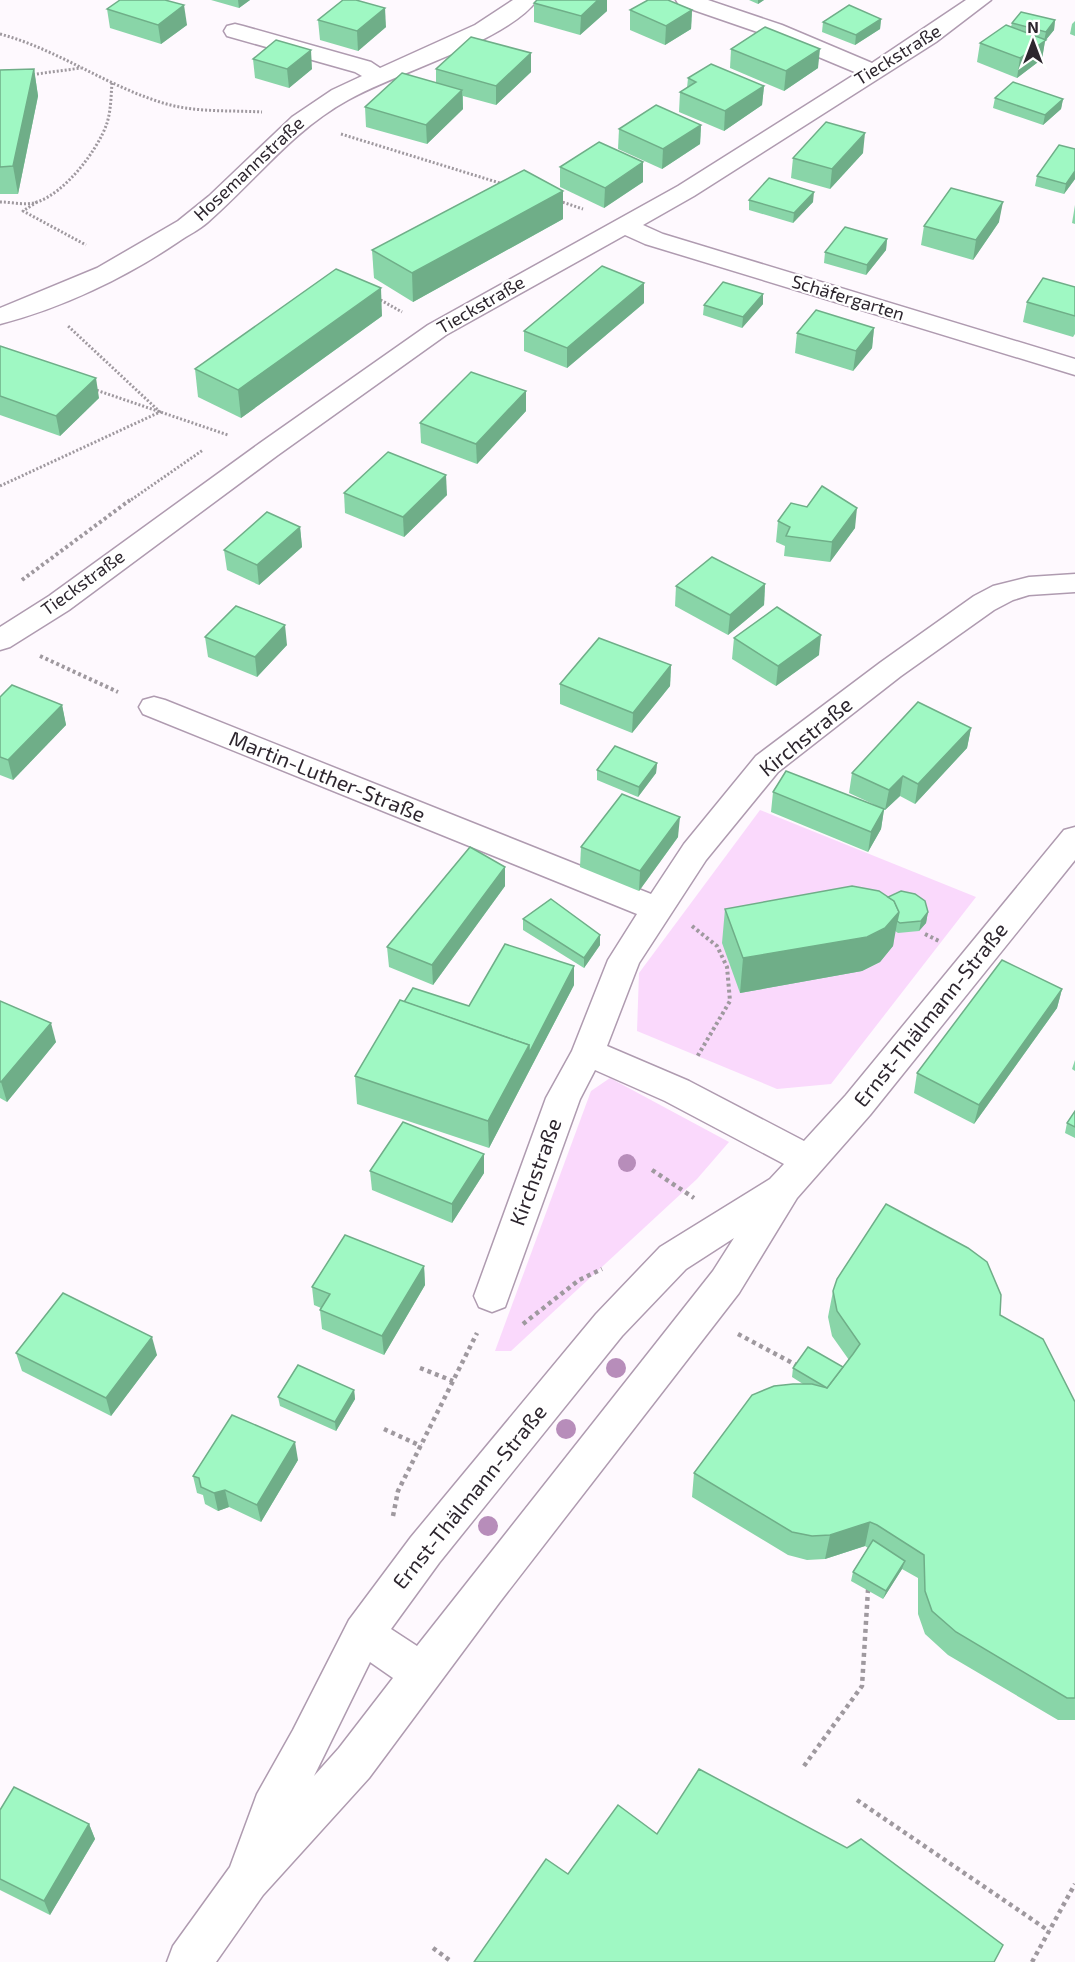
<svg xmlns="http://www.w3.org/2000/svg" width="1075" height="1962" font-family="'Exo 2',sans-serif">
<style>
.green{fill:#fad9fc}
.lines{fill:none;stroke-linecap:round;stroke-linejoin:round}
.minor-casing{stroke:#af9bb0;stroke-width:3}
.path-far2{stroke:#9f999f;stroke-width:3;stroke-dasharray:2 2;stroke-linecap:butt}
.path-far1{stroke:#9f999f;stroke-width:4;stroke-dasharray:3 3;stroke-linecap:butt}
.path{stroke:#9f999f;stroke-width:4.5;stroke-dasharray:4 4;stroke-linecap:butt}
.minor{fill:#fff;fill-rule:evenodd}
.tree{fill:#b78dba}
.wall{fill:#89d5a8}
.shaded-wall{fill:#6fae88}
.building{fill:#9ff8c3;stroke:#6fae88;stroke-width:1.5}
.labels{text-anchor:middle;stroke-width:4.5;stroke-linejoin:round;paint-order:stroke}
.far-street-label{font-size:18px;fill:#2d262e;stroke:#fff}
.street-label{font-size:21px;fill:#2d262e;stroke:#fff}
</style>
<rect width="100%" height="100%" fill="#fef9fe"/>
<g class="green">
<path d="M760,810L976,897L831,1084L777,1089L637,1031L639,973Z"/>
<path d="M610,1078L729,1142L697,1179L511,1351H495L591,1091Z"/>
</g>
<g class="lines">
<defs>
<g id="minor">
<path d="M513,0H537C508,41 395,73 348,100C293,130 255,181 208,222C199,230 188,235 178,242C125,278 62,308 0,324V308L97,268L178,221L209,196L292,117L332,90L362,76L355,72L227,36L224,31L227,26L235,24L243,26L371,62L380,68L475,25Z"/>
<path d="M676,0H708L782,25L872,63L966,0H991L936,42L694,196L643,225L663,234L1075,359V375L645,244L625,235L446,335L278,455L69,610L10,647L0,650V627L49,596L260,443L428,325L678,186L857,73L766,35L679,5Z"/>
<path d="M1075,574V592L1029,595L1013,600L994,610L901,676L778,772L706,860L639,963L607,1046L689,1081L804,1141L846,1095L1064,830L1075,827V860L870,1115L797,1198L739,1293L499,1603L369,1778L263,1895L216,1962H167L173,1946L230,1867L257,1794L293,1730L349,1620L411,1537L596,1314L660,1247L770,1179L784,1164L665,1101L595,1070L580,1099L505,1307L492,1312L479,1307L474,1296L546,1098L572,1051L608,960L637,914L143,714L139,707L143,700L154,697L165,700L651,894L684,844L756,756L881,662L974,596L993,586L1029,577ZM734,1238L713,1271L417,1646L391,1629L439,1563L622,1336L686,1269ZM370,1662L393,1678L339,1748L314,1776Z"/>
</g>
</defs>
<use href="#minor" class="minor-casing"/>
<g class="path-far2">
<path d="M0,34C56,49 102,83 157,101C190,113 227,110 262,112"/>
<path d="M29,75L81,68"/>
<path d="M341,134L503,184"/>
<path d="M559,201L583,209"/>
<path d="M0,202C12,202 26,206 37,202C65,193 98,150 107,123C111,110 111,96 112,82"/>
<path d="M37,202L23,211L86,245"/>
<path d="M377,298L402,312"/>
<path d="M93,389L228,435"/>
<path d="M0,486L160,412L68,326"/>
<path d="M128,502L203,450"/>
</g>
<g class="path-far1">
<path d="M22,580L130,500"/>
<path d="M40,656L118,692"/>
<path d="M692,926L717,946L727,967L730,1001L697,1057"/>
<path d="M925,934L941,942"/>
</g>
<g class="path">
<path d="M652,1170L694,1198"/>
<path d="M523,1324L579,1280L602,1269"/>
<path d="M738,1334L800,1367"/>
<path d="M420,1368L453,1381"/>
<path d="M384,1429L421,1446"/>
<path d="M393,1516L398,1491L477,1333"/>
<path d="M804,1766L862,1686L868,1590L871,1586"/>
<path d="M857,1800L1049,1931"/>
<path d="M433,1948L452,1962"/>
<path d="M1032,1962L1075,1884"/>
</g>
<use href="#minor" class="minor"/>
</g>
<g class="tree">
<circle cx="627" cy="1163" r="9"/>
<circle cx="616" cy="1368" r="10"/>
<circle cx="566" cy="1429" r="10"/>
<circle cx="488" cy="1526" r="10"/>
</g>
<g class="wall">
<path d="M211,0H250L239,8Z"/>
<path d="M537,0H607V11L580,35L534,22V3Z"/>
<path d="M749,0H764L758,4Z"/>
<path d="M107,9L187,25L161,44L110,28Z"/>
<path d="M630,10H692L691,29L665,45L630,30Z"/>
<path d="M881,19L880,29L855,45L822,32L823,22Z"/>
<path d="M318,20L386,27L358,51L320,40Z"/>
<path d="M1055,20L1054,30L1045,41L1042,59L1017,78L977,62L980,43L1011,27L1012,23Z"/>
<path d="M1075,21V36L1070,34L1072,24Z"/>
<path d="M731,49L818,68L784,91L730,68Z"/>
<path d="M531,53V72L496,105L463,96V109L427,144L366,127L365,107L436,83V69Z"/>
<path d="M253,59L312,69L289,88L255,78Z"/>
<path d="M34,69L38,96L18,194H0V70Z"/>
<path d="M688,78L764,86L762,105L724,131L679,112L680,92L687,88Z"/>
<path d="M995,98L1063,99L1061,109L1043,125L993,108Z"/>
<path d="M701,125L700,144L662,169L618,149L619,129Z"/>
<path d="M1075,149V179L1064,194L1035,186L1037,176Z"/>
<path d="M863,153L830,189L791,178L793,158Z"/>
<path d="M560,167L643,182L604,208L560,187Z"/>
<path d="M563,191V219L413,302L374,278L372,250Z"/>
<path d="M749,200L813,202L793,223L749,210Z"/>
<path d="M1075,205V224L1072,223Z"/>
<path d="M999,222L973,260L921,245L924,226Z"/>
<path d="M887,239L886,250L866,275L824,263L825,252Z"/>
<path d="M1075,287V334L1073,337L1023,322L1027,302Z"/>
<path d="M644,303L567,368L524,351V331Z"/>
<path d="M763,304L742,328L703,315L704,305Z"/>
<path d="M382,316L241,418L198,397L195,369Z"/>
<path d="M874,328L872,348L853,371L795,353L797,333Z"/>
<path d="M0,346L99,398L60,436L0,415Z"/>
<path d="M526,411L477,464L421,443L420,423Z"/>
<path d="M344,493L447,495L404,537L345,513Z"/>
<path d="M778,521L855,528L830,562L784,556L785,546L776,542Z"/>
<path d="M300,527L302,547L259,585L227,570L224,550Z"/>
<path d="M765,584L764,605L728,635L675,606L676,586Z"/>
<path d="M205,637L287,645L257,677L208,657Z"/>
<path d="M734,638L819,655L776,686L732,659Z"/>
<path d="M671,665L670,686L632,733L560,704V684Z"/>
<path d="M0,697L62,705L66,725L13,780L0,775Z"/>
<path d="M971,728L967,748L915,804L900,796L885,810H884L881,829L868,852L771,812L773,792L875,805L849,793L852,773Z"/>
<path d="M657,763L656,773L638,797L597,780V770Z"/>
<path d="M678,837L639,891L580,867L581,847Z"/>
<path d="M505,867V886L433,985L389,967L387,947Z"/>
<path d="M888,897L928,912L926,923L919,931L898,933L895,931L893,946L880,962L862,971L740,993L722,943L725,909Z"/>
<path d="M523,919L600,945L584,968L523,930Z"/>
<path d="M574,985L489,1148L357,1104L355,1076L404,1002L469,1006Z"/>
<path d="M1062,989L1057,1008L974,1124L914,1093L917,1073Z"/>
<path d="M0,1001L56,1042L7,1102L0,1098Z"/>
<path d="M1075,1060V1071L1072,1069Z"/>
<path d="M1075,1111V1138L1065,1133L1067,1123Z"/>
<path d="M370,1171L484,1173L452,1223L372,1190Z"/>
<path d="M424,1266L425,1285L384,1355L322,1329L320,1310L321,1308L314,1305L312,1287Z"/>
<path d="M833,1291L1000,1315L1075,1402V1720H1058L948,1655L925,1634L918,1614V1578L902,1569L883,1599L851,1581L853,1572L868,1548L865,1546L825,1559L807,1560L788,1555L692,1497L694,1473L803,1384L792,1377L793,1368L843,1367L849,1360L832,1336L828,1317Z"/>
<path d="M16,1353L157,1355L111,1416L22,1371Z"/>
<path d="M354,1390L355,1399L336,1431L280,1406L278,1397Z"/>
<path d="M298,1460L261,1522L229,1507L218,1511L205,1504L203,1495L197,1493L193,1476Z"/>
<path d="M0,1810L89,1824L95,1839L50,1915L0,1890Z"/>
</g>
<g class="shaded-wall">
<path d="M238,0H250L239,8Z"/>
<path d="M598,0H607V11L580,35L581,16Z"/>
<path d="M758,0H764L758,4Z"/>
<path d="M184,5L187,25L161,44L158,25Z"/>
<path d="M385,8L386,27L358,51L357,31Z"/>
<path d="M692,10L691,29L665,45L666,26Z"/>
<path d="M881,19L880,29L855,45L856,35Z"/>
<path d="M1055,20L1054,30L1045,41L1042,59L1017,78L1020,58L1044,41L1046,32Z"/>
<path d="M820,49L818,68L784,91L786,71Z"/>
<path d="M311,50L312,69L289,88L287,69Z"/>
<path d="M531,53V72L496,105V86Z"/>
<path d="M34,69L38,96L18,194L13,166Z"/>
<path d="M764,86L762,105L724,131L725,111Z"/>
<path d="M462,90L463,109L427,144L426,125Z"/>
<path d="M1063,99L1061,109L1043,125L1045,115Z"/>
<path d="M701,125L700,144L662,169L663,149Z"/>
<path d="M865,133L863,153L830,189L832,169Z"/>
<path d="M643,162V182L604,208L605,188Z"/>
<path d="M1075,171V179L1064,194L1066,184Z"/>
<path d="M563,191V219L413,302L412,273Z"/>
<path d="M814,192L813,202L793,223L794,213Z"/>
<path d="M1003,202L999,222L973,260L976,240Z"/>
<path d="M887,239L886,250L866,275L867,265Z"/>
<path d="M644,283V303L567,368V348Z"/>
<path d="M381,288L382,316L241,418L238,390Z"/>
<path d="M763,294V304L742,328L743,317Z"/>
<path d="M874,328L872,348L853,371L856,351Z"/>
<path d="M96,378L99,398L60,436L56,416Z"/>
<path d="M526,391V411L477,464L476,444Z"/>
<path d="M446,475L447,495L404,537L403,517Z"/>
<path d="M857,508L855,528L830,562L832,542Z"/>
<path d="M300,527L302,547L259,585L257,565Z"/>
<path d="M765,584L764,605L728,635L730,615Z"/>
<path d="M285,625L287,645L257,677L255,657Z"/>
<path d="M821,635L819,655L776,686L778,666Z"/>
<path d="M671,665L670,686L632,733L633,713Z"/>
<path d="M62,705L66,725L13,780L8,760Z"/>
<path d="M971,728L967,748L915,804L918,784Z"/>
<path d="M657,763L656,773L638,797L639,787Z"/>
<path d="M903,776L900,796L885,810L889,790Z"/>
<path d="M884,809L881,829L868,852L871,832Z"/>
<path d="M680,817L678,837L639,891L640,871Z"/>
<path d="M505,867V886L433,985L432,965Z"/>
<path d="M899,912L893,946L880,962L862,971L740,993L743,958Z"/>
<path d="M928,912L926,923L919,931L921,921Z"/>
<path d="M600,935V945L584,968V958Z"/>
<path d="M574,966V985L489,1148L488,1121L529,1045Z"/>
<path d="M1062,989L1057,1008L974,1124L979,1105Z"/>
<path d="M51,1023L56,1042L7,1102L1,1082Z"/>
<path d="M484,1154V1173L452,1223V1204Z"/>
<path d="M424,1266L425,1285L384,1355L382,1336Z"/>
<path d="M152,1337L157,1355L111,1416L106,1398Z"/>
<path d="M354,1390L355,1399L336,1431L335,1422Z"/>
<path d="M295,1442L298,1460L261,1522L257,1505Z"/>
<path d="M225,1490L229,1507L218,1511L214,1493Z"/>
<path d="M870,1522L865,1546L825,1559L830,1535Z"/>
<path d="M905,1561L902,1569L883,1599L886,1591Z"/>
<path d="M89,1824L95,1839L50,1915L44,1901Z"/>
</g>
<g class="building">
<path d="M120,0H165L184,5L158,25L107,9Z"/>
<path d="M343,0H356L385,8L357,31L318,20Z"/>
<path d="M537,0H598L581,16L534,3Z"/>
<path d="M648,0H668L692,10L666,26L630,10Z"/>
<path d="M849,5L881,19L856,35L823,22Z"/>
<path d="M1021,12L1055,20L1046,32L1012,23Z"/>
<path d="M1006,25L1046,40L1020,58L980,43Z"/>
<path d="M765,27L820,49L786,71L731,49Z"/>
<path d="M471,37L531,53L496,86L436,69Z"/>
<path d="M276,40L311,50L287,69L253,59Z"/>
<path d="M711,64L764,86L725,111L680,92L696,82L688,78Z"/>
<path d="M34,69L13,166L0,167V70Z"/>
<path d="M402,73L462,90L426,125L365,107Z"/>
<path d="M1013,82L1063,99L1045,115L995,98Z"/>
<path d="M656,105L701,125L663,149L619,129Z"/>
<path d="M826,122L865,133L832,169L793,158Z"/>
<path d="M599,142L643,162L605,188L560,167Z"/>
<path d="M1059,145L1075,149V171L1066,184L1037,176Z"/>
<path d="M524,170L563,191L412,273L372,250Z"/>
<path d="M769,178L814,192L794,213L749,200Z"/>
<path d="M951,188L1003,202L976,240L924,226Z"/>
<path d="M845,227L887,239L867,265L825,252Z"/>
<path d="M602,266L644,283L567,348L524,331Z"/>
<path d="M336,269L381,288L238,390L195,369Z"/>
<path d="M1043,278L1075,287V316L1027,302Z"/>
<path d="M723,282L763,294L743,317L704,305Z"/>
<path d="M816,310L874,328L856,351L797,333Z"/>
<path d="M0,346L96,378L56,416L0,396Z"/>
<path d="M471,372L526,391L476,444L420,423Z"/>
<path d="M388,452L446,475L403,517L344,493Z"/>
<path d="M822,486L857,508L832,542L786,536L790,527L778,521L791,503L807,507Z"/>
<path d="M267,512L300,527L257,565L224,550Z"/>
<path d="M712,557L765,584L730,615L676,586Z"/>
<path d="M236,606L285,625L255,657L205,637Z"/>
<path d="M777,607L821,635L778,666L734,638Z"/>
<path d="M599,638L671,665L633,713L560,684Z"/>
<path d="M12,685L62,705L8,760L0,757V697Z"/>
<path d="M918,702L971,728L918,784L903,776L889,790L852,773Z"/>
<path d="M615,746L657,763L639,787L597,770Z"/>
<path d="M786,771L884,809L871,832L773,792Z"/>
<path d="M622,794L680,817L640,871L581,847Z"/>
<path d="M470,847L505,867L432,965L387,947Z"/>
<path d="M852,886L879,891L894,901L899,912L885,928L867,937L743,958L725,909Z"/>
<path d="M901,891L915,894L925,901L928,912L921,921L900,923L897,921L899,912L894,901L888,897Z"/>
<path d="M551,899L600,935L584,958L523,919Z"/>
<path d="M505,944L574,966L529,1053V1045L404,1002L413,988L469,1006Z"/>
<path d="M1002,960L1062,989L979,1105L917,1073Z"/>
<path d="M400,1000L529,1045L488,1121L355,1076Z"/>
<path d="M0,1001L51,1023L1,1082H0Z"/>
<path d="M1075,1111V1127L1067,1123Z"/>
<path d="M403,1122L484,1154L452,1204L370,1171Z"/>
<path d="M886,1204L968,1248L987,1262L1001,1295L1000,1315L1043,1339L1075,1402V1698H1067L956,1632L932,1611L925,1591L924,1555L877,1525L870,1522L830,1535L812,1536L792,1532L694,1473L752,1395L774,1386L793,1384H812L827,1388L853,1354L860,1344L837,1311L833,1291L837,1279Z"/>
<path d="M345,1235L424,1266L382,1336L320,1310L330,1294L312,1287Z"/>
<path d="M63,1293L152,1337L106,1398L16,1353Z"/>
<path d="M808,1347L843,1367L827,1388L793,1368Z"/>
<path d="M298,1365L354,1390L335,1422L278,1397Z"/>
<path d="M232,1415L295,1442L257,1505L225,1490L214,1493L201,1487L199,1478L193,1476Z"/>
<path d="M873,1540L905,1561L886,1591L853,1572Z"/>
<path d="M699,1769L847,1848L861,1839L1003,1945L994,1962H474L546,1859L568,1874L618,1805L657,1834Z"/>
<path d="M14,1787L89,1824L44,1901L0,1879V1810Z"/>
</g>
<g class="labels">
<g class="far-street-label">
<text transform="translate(898 55) rotate(-32)" y="6">Tieckstraße</text>
<text transform="translate(249 169) rotate(-43)" y="6">Hosemannstraße</text>
<text transform="translate(848 298) rotate(17)" y="6">Schäfergarten</text>
<text transform="translate(481 305) rotate(-30)" y="6">Tieckstraße</text>
<text transform="translate(83 583) rotate(-36)" y="6">Tieckstraße</text>
</g>
<g class="street-label">
<text transform="translate(806 737) rotate(-39)" y="7">Kirchstraße</text>
<text transform="translate(327 777) rotate(22)" y="7">Martin-Luther-Straße</text>
<text transform="translate(931 1015) rotate(-51)" y="7">Ernst-Thälmann-Straße</text>
<text transform="translate(536 1172) rotate(-70)" y="7">Kirchstraße</text>
<text transform="translate(470 1497) rotate(-51)" y="7">Ernst-Thälmann-Straße</text>
</g>
</g>
<g transform="translate(1033 42)" stroke="#ffffff" stroke-width="4.5" paint-order="stroke">
<path d="M0-4.5L10 22L0 15L-10 22Z" fill="#2d262e"/>
<text y="-9" font-size="16" font-weight="bold" text-anchor="middle" fill="#2d262e">N</text>
</g>
</svg>
